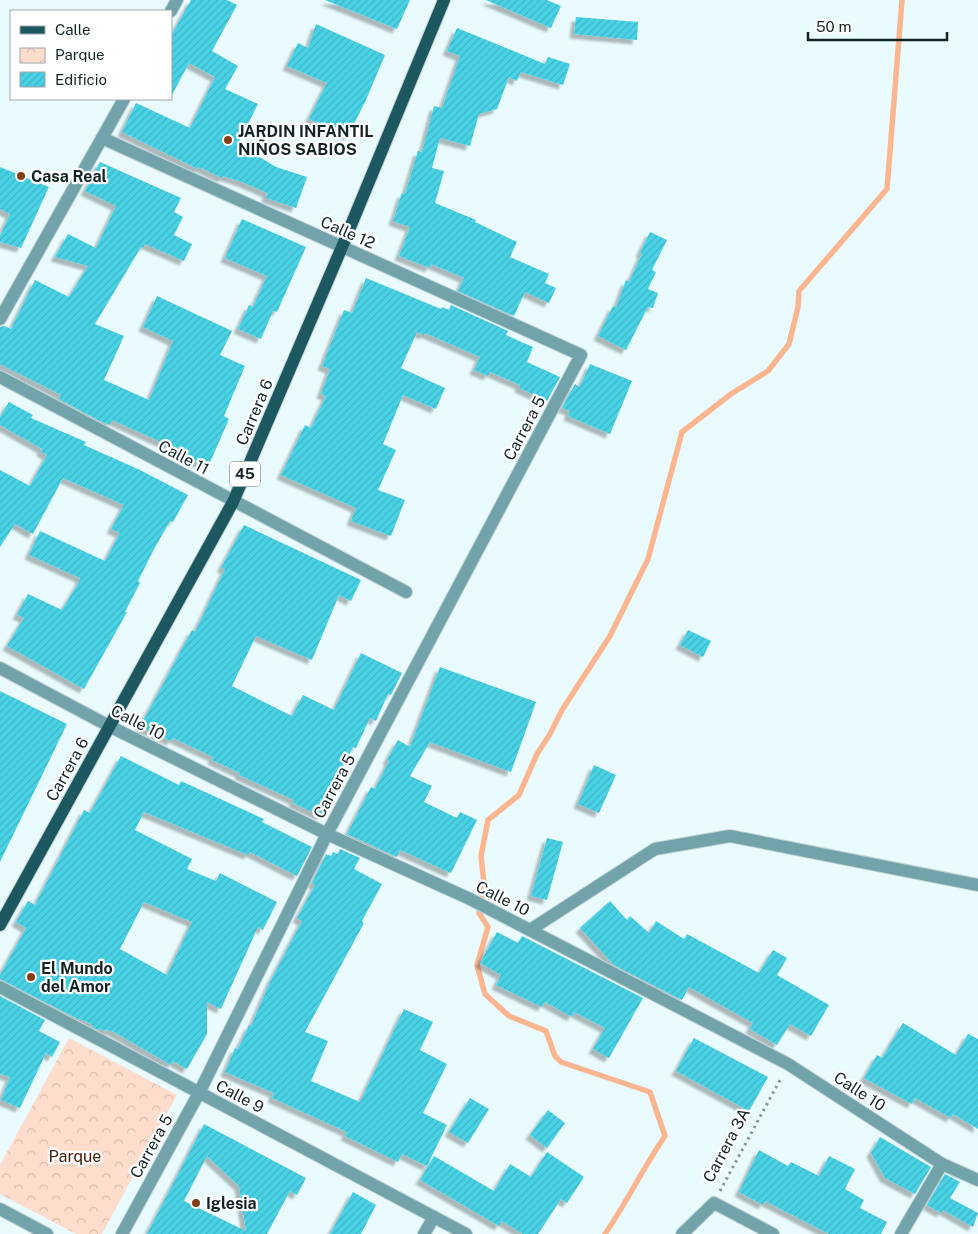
<svg xmlns="http://www.w3.org/2000/svg" width="978" height="1234" font-family="'Public Sans',sans-serif">
<style>
.park{fill:url(#park-crowns)}
.lines{fill:none;stroke-linecap:round;stroke-linejoin:round}
.stream{stroke:#fbb690;stroke-width:5.5}
.building{fill:url(#building-hatch);fill-rule:evenodd;filter:url(#shadow)}
.minor-casing{stroke:#c2d4d7;stroke-width:14}
.major-casing{stroke:#c2d4d7;stroke-width:14}
.path{stroke:#88999c;stroke-width:3;stroke-dasharray:2.5 4;stroke-linecap:butt}
.minor{stroke:#72a3ab;stroke-width:12}
.major{stroke:#1d5760;stroke-width:12}
.poi-dot{fill:#834013;stroke:#fff;stroke-width:2}
.labels{text-anchor:middle;stroke-width:4.5;stroke-linejoin:round;paint-order:stroke}
.shield{fill:#fff;stroke:#5a6667;stroke-width:1}
.shield-label{font-size:15px;font-weight:bold;fill:#132426}
.poi-label{font-size:16px;font-weight:bold;fill:#132426;stroke:#fff;text-anchor:start}
.street-label{font-size:16px;fill:#132426;stroke:#fff}
.park-label{font-size:16px;fill:#43220e;stroke:#fff}
</style>
<defs>
<pattern id="park-crowns" width="20" height="18" patternUnits="userSpaceOnUse" patternTransform="scale(1.25)"><rect width="20" height="18" fill="#fdc"/><path d="M2 6a3 3 0 1 1 6 0M12 15a3 3 0 1 1 6 0" fill="none" stroke="#dabeaf"/></pattern>
<pattern id="building-hatch" width="6" height="6" patternUnits="userSpaceOnUse" patternTransform="scale(1.25)"><rect width="6" height="6" fill="#48d2e5"/><path d="M-1 1l2-2M0 6l6-6M5 7l2-2" fill="none" stroke="#3eb4c4"/></pattern>
<filter id="shadow"><feDropShadow dx="-4.5" dy="4.5" stdDeviation="1" flood-color="#0004"/></filter>
</defs>
<rect width="100%" height="100%" fill="#e9fbfe"/>
<path class="park" d="M69,1038L177,1095L102,1234H76L0,1194V1165Z"/>
<g class="lines">
<path class="stream" d="M605,1234C627,1202 643,1168 665,1136L650,1092L561,1062L555,1056L546,1031L509,1016L485,994L477,965L488,927L479,913L484,883L481,856L488,820L519,795L537,754L550,734L562,710L610,636L648,559L682,432L731,394L768,371L789,344L798,307L799,291L887,189L902,0"/>
</g>
<g class="building">
<path d="M191,0H227L237,5L212,51L238,66L225,89L258,104L238,144L276,167L307,177L296,208L266,198L267,193L242,182L223,176L222,178L199,167L198,169L122,132L136,103L190,128L215,77L189,63L171,97V36Z"/>
<path d="M325,0H410L397,29Z"/>
<path d="M486,0H547L561,6L551,28Z"/>
<path d="M576,17L638,22L637,40L574,34Z"/>
<path d="M316,24L385,55L366,100L348,136L309,119L327,83L287,66L298,43L308,48Z"/>
<path d="M457,28L545,64L548,57L570,64L563,85L521,72L517,81L509,77L497,109L479,114L470,146L440,138L432,168L444,171L435,203L476,220L475,222L517,242L510,257L549,274L545,283L556,288L549,303L525,292L514,316L458,291L464,278L431,264L430,268L399,256L410,227L393,221L402,193L405,194L418,151L422,152L434,106L442,108L460,56L447,51Z"/>
<path d="M100,162L181,198L174,212L183,217L174,235L192,244L184,261L145,244L143,248L141,247L95,324L124,336L104,380L149,400L173,341L143,327L157,296L232,331L220,355L245,366L224,416L229,419L208,467L171,451L172,447L112,420L110,425L98,420L59,399L61,395L0,364V327L4,326L11,329L35,280L69,297L88,266L55,257L68,234L96,248L116,206L85,191Z"/>
<path d="M0,167L49,187L21,248L0,242V236L10,214L0,209Z"/>
<path d="M242,219L306,247L277,312L273,311L261,339L238,329L249,305L253,307L267,276L225,258Z"/>
<path d="M650,232L667,240L652,270L656,272L648,289L658,293L653,308L648,307L626,350L598,336L613,306L616,308L626,280L629,282L642,254L640,253Z"/>
<path d="M366,278L441,309L443,307L449,310L451,305L508,331L506,335L533,347L527,362L560,377L547,401L519,388L520,385L490,372L488,376L474,370L480,357L425,333L424,335L417,332L401,368L445,388L436,409L403,395L383,444L396,450L378,490L405,500L391,536L351,521L356,508L281,475L305,425L311,428L326,396L321,394L330,369L322,366L344,310L352,313Z"/>
<path d="M590,364L632,381L610,434L568,416L570,411L562,408L575,384L580,387Z"/>
<path d="M9,402L33,415L31,418L86,442L84,445L140,470L188,495L173,522L170,521L153,551L138,581L140,583L125,612H127L84,689L7,646L24,618L17,615L28,594L62,610L79,582L80,578L29,555L40,531L105,561L120,533L111,529L124,505L63,478L33,534L15,524L0,547V470L30,486L47,455L41,452L42,449L0,425V417Z"/>
<path d="M244,525L361,580L351,601L339,595L312,660L256,636L232,686L292,716L303,695L334,710L361,653L402,673L391,695L388,694L376,721L370,718L356,748L353,747L333,784L337,786L321,816L293,803L294,800L239,775L240,773L212,760L213,757L173,738L171,741L140,727L192,630L195,632L225,569L221,568Z"/>
<path d="M688,630L711,641L703,657L680,645Z"/>
<path d="M440,667L536,702L511,772L430,742L410,776L432,786L424,802L457,818L460,812L477,820L451,873L400,850L397,857L347,834L371,787L375,789L389,761L387,760L398,740L410,747Z"/>
<path d="M0,691L67,724L0,862Z"/>
<path d="M121,756L179,785L181,781L264,819L262,822L312,847L297,876L250,852L248,855L144,812L135,830L192,859L187,869L216,881L220,873L277,902L263,930L258,927L221,1009L207,1002V1034L187,1069L173,1061L171,1065L112,1031L96,1029L88,1022L78,1019L0,979V975L26,928L16,922L28,901L35,905L84,810L90,813ZM144,902L192,922L167,975L120,949Z"/>
<path d="M594,765L616,775L599,813L578,804Z"/>
<path d="M547,838L563,842L547,900L531,896Z"/>
<path d="M340,849L360,858L354,869L382,884L362,921L364,923L305,1032L328,1041L311,1081L360,1102L404,1009L433,1022L420,1050L447,1064L423,1113L447,1125L427,1166L402,1154L398,1162L345,1136L347,1132L272,1098L274,1093L225,1072L235,1048L238,1049L249,1025L251,1026L270,982L302,921L297,918L315,885L312,883L326,854L331,856L333,852L338,854Z"/>
<path d="M610,901L627,920L630,916L649,933L656,921L684,939L687,934L759,973L773,950L787,958L777,975L829,1005L811,1036L790,1024L777,1045L750,1029L753,1023L689,987L682,1000L614,965L580,928Z"/>
<path d="M497,932L518,943L522,936L643,998L609,1058L593,1049L605,1028L574,1012L572,1017L545,1002L542,1007L496,985L501,975L480,963Z"/>
<path d="M0,996L45,1020L39,1031L60,1042L52,1057L46,1053L20,1108L1,1100L10,1077L0,1074Z"/>
<path d="M903,1023L956,1055L968,1034L978,1039V1129L953,1114L951,1118L915,1098L912,1104L864,1078L877,1055L882,1058Z"/>
<path d="M694,1038L768,1077L749,1111L676,1071Z"/>
<path d="M470,1098L489,1109L468,1143L449,1132Z"/>
<path d="M548,1110L565,1123L547,1148L530,1135Z"/>
<path d="M204,1124L306,1178L297,1195L290,1191L267,1234H147ZM207,1156L239,1186L246,1231L184,1201Z"/>
<path d="M880,1137L931,1167L915,1194L885,1178L871,1153Z"/>
<path d="M759,1150L788,1166L791,1162L819,1176L829,1156L855,1169L845,1189L864,1200L860,1208L887,1222L881,1234H829L765,1201L763,1205L739,1192Z"/>
<path d="M547,1152L584,1177L567,1203L561,1199L538,1234H523L502,1221L499,1226L420,1180L434,1156L494,1191L510,1164L531,1177Z"/>
<path d="M945,1174L960,1182L950,1198L978,1213L973,1227L943,1210L941,1213L927,1205Z"/>
<path d="M353,1192L376,1205L361,1234H330Z"/>
</g>
<g class="lines">
<defs>
<g id="minor">
<path d="M171,11L177,0"/>
<path d="M102,138L581,355L327,834L199,1093L122,1234"/>
<path d="M0,319L124,99"/>
<path d="M0,377L406,592"/>
<path d="M0,668L109,726L327,834L470,899L788,1064L942,1164L978,1180"/>
<path d="M530,930L655,849L730,836L978,885"/>
<path d="M0,987L466,1234"/>
<path d="M0,1209L47,1234"/>
<path d="M424,1234L434,1217"/>
<path d="M682,1234L714,1203L773,1234"/>
<path d="M901,1234L942,1164"/>
</g>
<path id="major" d="M0,925L233,502L342,247L444,0"/>
</defs>
<use href="#minor" class="minor-casing"/>
<use href="#major" class="major-casing"/>
<path class="path" d="M720,1191L781,1078"/>
<use href="#minor" class="minor"/>
<use href="#major" class="major"/>
</g>
<g class="poi-dot">
<circle cx="228" cy="140" r="5"/>
<circle cx="21" cy="176" r="5"/>
<circle cx="31" cy="977" r="5"/>
<circle cx="196" cy="1203" r="5"/>
</g>
<g class="labels">
<rect class="shield" x="230" y="461.5" width="30" height="25" rx="4"/>
<g class="shield-label">
<text x="245" y="479">45</text>
</g>
<g class="poi-label">
<text x="238" y="137">JARDIN INFANTIL<tspan x="238" dy="18">NIÑOS SABIOS</tspan></text>
<text x="31" y="182">Casa Real</text>
<text x="41" y="974">El Mundo<tspan x="41" dy="18">del Amor</tspan></text>
<text x="206" y="1209">Iglesia</text>
</g>
<g class="street-label">
<text transform="translate(348 232) rotate(24)" y="6">Calle 12</text>
<text transform="translate(254 412) rotate(-67)" y="6">Carrera 6</text>
<text transform="translate(524 428) rotate(-62)" y="6">Carrera 5</text>
<text transform="translate(184 457) rotate(28)" y="6">Calle 11</text>
<text transform="translate(138 722) rotate(27)" y="6">Calle 10</text>
<text transform="translate(67 769) rotate(-61)" y="6">Carrera 6</text>
<text transform="translate(334 786) rotate(-62)" y="6">Carrera 5</text>
<text transform="translate(503 898) rotate(27)" y="6">Calle 10</text>
<text transform="translate(860 1091) rotate(33)" y="6">Calle 10</text>
<text transform="translate(240 1096) rotate(28)" y="6">Calle 9</text>
<text transform="translate(726 1145) rotate(-62)" y="6">Carrera 3A</text>
<text transform="translate(151 1146) rotate(-61)" y="6">Carrera 5</text>
</g>
<g class="park-label">
<text x="75" y="1162">Parque</text>
</g>
</g>
<rect x="10" y="10" width="162" height="90" fill="#ffffff" stroke="#a1a7a8"/>
<rect x="20" y="26" width="25" height="8" fill="#1d5760" stroke="#a1a7a8"/>
<text x="55" y="35" font-size="15" fill="#132426">Calle</text>
<rect x="20" y="48" width="25" height="15" fill="url(#park-crowns)" stroke="#a1a7a8"/>
<text x="55" y="60" font-size="15" fill="#132426">Parque</text>
<rect x="20" y="72" width="25" height="15" fill="url(#building-hatch)" stroke="#a1a7a8"/>
<text x="55" y="85" font-size="15" fill="#132426">Edificio</text>
<path d="M808 32v8h139v-8" fill="none" stroke="#132426" stroke-width="2.5"/>
<text x="816" y="32" font-size="15" fill="#132426" stroke="#ffffff" stroke-width="4" paint-order="stroke">50 m</text>
</svg>
